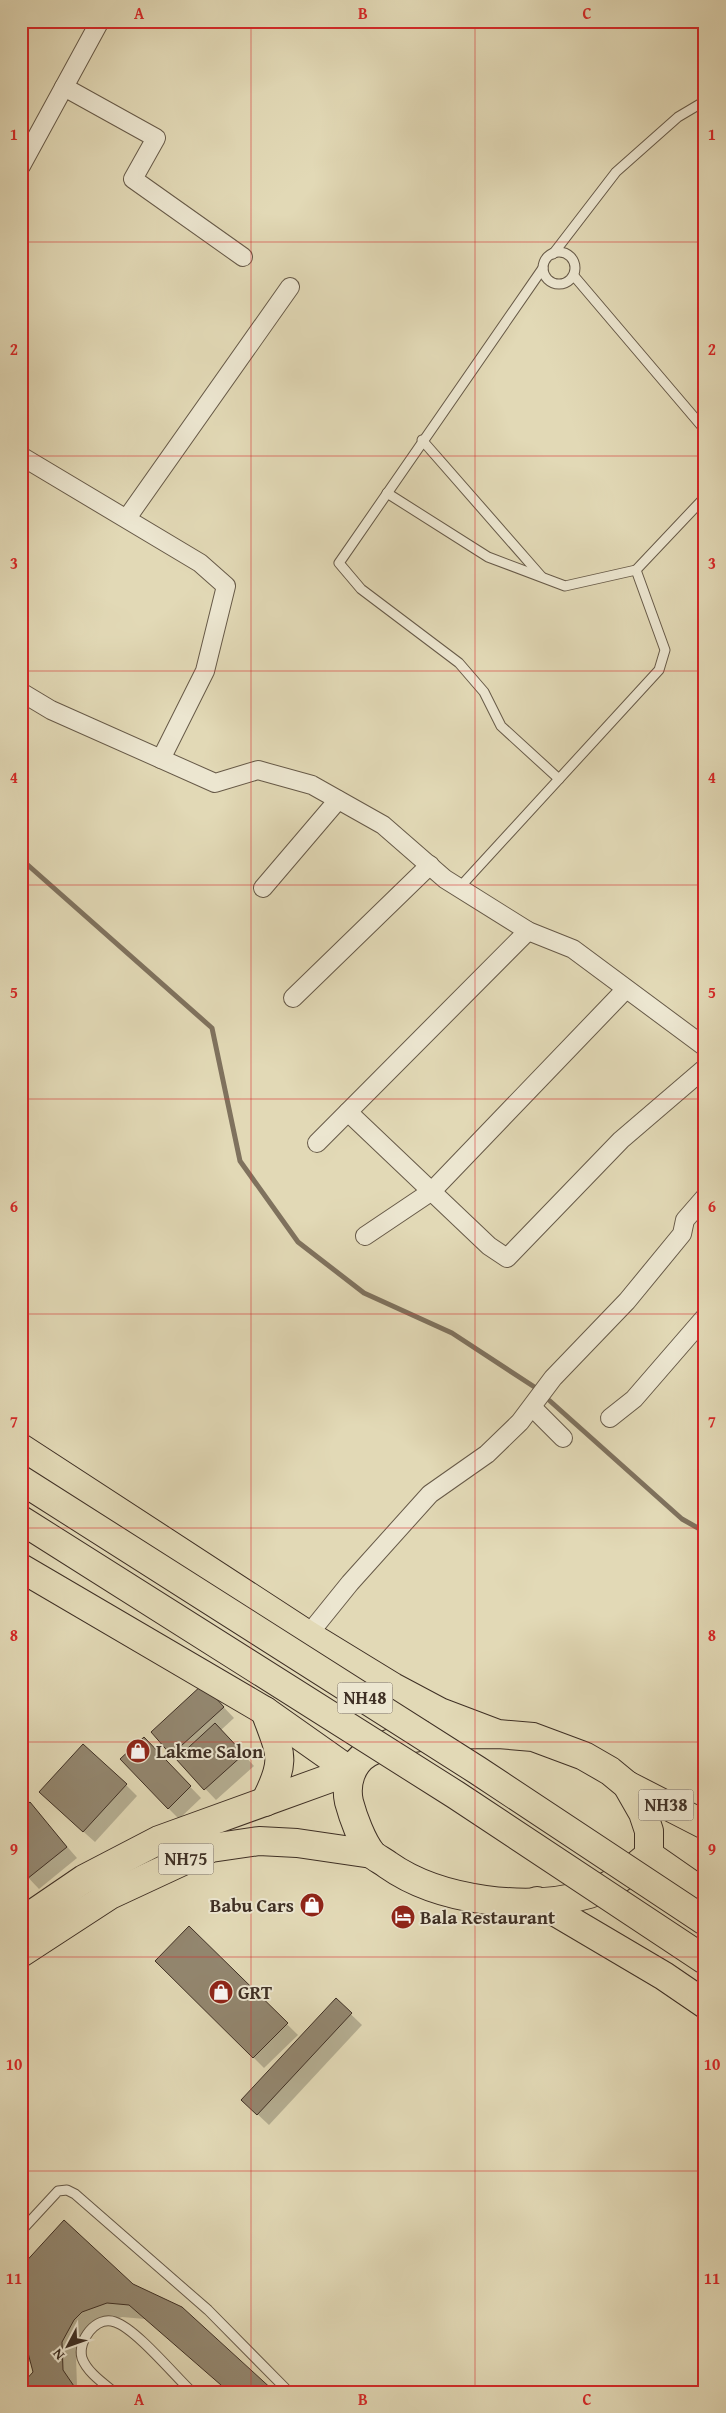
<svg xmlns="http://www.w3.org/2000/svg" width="726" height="2413" font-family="'Gentium Book Plus',serif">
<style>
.shadow{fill:#0003}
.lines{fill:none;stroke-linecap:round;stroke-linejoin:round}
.stream{stroke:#7f725e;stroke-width:5}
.building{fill:#938770;stroke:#3e2f24}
.service-casing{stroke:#675a48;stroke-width:11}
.minor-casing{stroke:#675a48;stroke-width:20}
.trunk-casing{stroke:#3e2f24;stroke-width:30}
.service{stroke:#ece6d0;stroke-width:9}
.minor{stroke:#ece6d0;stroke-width:18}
.trunk{stroke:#e2d9b6;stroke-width:28}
.trunk-bridge-casing{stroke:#3e2f24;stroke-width:30;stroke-linecap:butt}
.trunk-bridge{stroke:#e2d9b6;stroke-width:28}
.grid{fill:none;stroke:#d62828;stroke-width:1;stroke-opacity:0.55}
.labels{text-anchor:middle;stroke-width:4;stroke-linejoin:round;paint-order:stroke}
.shield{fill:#ece6d0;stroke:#726658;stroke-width:1}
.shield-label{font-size:18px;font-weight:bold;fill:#3e2f24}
.poi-label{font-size:19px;font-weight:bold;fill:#3e2f24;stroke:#ece6d0;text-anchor:start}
.neatline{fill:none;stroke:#d62828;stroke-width:2}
.grid-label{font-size:16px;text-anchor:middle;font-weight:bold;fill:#d62828}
</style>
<rect width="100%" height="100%" fill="#e2d9b6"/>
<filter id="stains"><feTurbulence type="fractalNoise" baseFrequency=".004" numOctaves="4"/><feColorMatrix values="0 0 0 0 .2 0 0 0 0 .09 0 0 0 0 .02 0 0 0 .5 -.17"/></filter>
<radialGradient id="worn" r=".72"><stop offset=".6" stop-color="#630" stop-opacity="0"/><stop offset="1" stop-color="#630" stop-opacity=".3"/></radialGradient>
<g class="shadow">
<path d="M214,1697L234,1718L221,1730L254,1766L216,1800L172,1754Z"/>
<path d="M154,1749L201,1798L179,1819L168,1808Z"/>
<path d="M126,1785L137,1796L95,1842L51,1803Z"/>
<path d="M30,1804L77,1858L39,1889L21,1870Z"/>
<path d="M189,1928L298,2035L264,2068L156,1961Z"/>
<path d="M336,2000L362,2025L269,2125L254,2111Z"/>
<path d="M64,2222L145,2319L122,2317L96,2326L88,2335L76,2357L77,2386L81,2392H21L34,2372L31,2360L21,2371V2269Z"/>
</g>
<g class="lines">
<g class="stream">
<path d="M21,859L212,1028L240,1161L298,1242L364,1293L452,1333L536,1388"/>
<path d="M550,1401L682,1519L705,1532"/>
</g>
</g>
<g class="building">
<path d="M203,1684L224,1707L171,1755L151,1732Z"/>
<path d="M215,1723L244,1754L204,1790L176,1759Z"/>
<path d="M144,1737L191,1786L168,1809L120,1759Z"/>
<path d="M83,1744L127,1784L83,1832L39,1792Z"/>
<path d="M30,1802L67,1847L27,1879L21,1872V1809Z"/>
<path d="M189,1926L288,2023L253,2058L155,1961Z"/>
<path d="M336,1998L352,2013L257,2115L241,2100Z"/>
<path d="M64,2220L133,2284L182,2307L275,2392H229L129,2305L107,2303L82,2312L74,2320L62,2342L63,2370L78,2392H21V2382H24L33,2372L27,2349L21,2343V2267Z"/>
</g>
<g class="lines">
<defs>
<g id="service">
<circle cx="559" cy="268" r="16"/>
<path d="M553,254L616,172L678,117L705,101"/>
<path d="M543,268L339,563L361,589L459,663L484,692L501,726L559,779"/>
<path d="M574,276L705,430"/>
<path d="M422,440L541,576"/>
<path d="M387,493L488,557L565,586L636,570L705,497"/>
<path d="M459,888L659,670L665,650L636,570"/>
<path d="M21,2231L58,2191L67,2190L75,2194L208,2310L289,2392"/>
<path d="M114,2392C103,2383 87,2372 82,2358C77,2341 96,2315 115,2322C136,2329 174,2375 192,2392"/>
</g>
<g id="minor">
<path d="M64,87L156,138L133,179L243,257"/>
<path d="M21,166L100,21"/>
<path d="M21,456L200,563L226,586L205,671L161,759"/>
<path d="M127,518L290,287"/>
<path d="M21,692L51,710L215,783L258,770L312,785L383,825L445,879L528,931L573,949L705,1047"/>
<path d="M263,888L338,800"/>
<path d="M293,998L430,865"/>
<path d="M348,1112L489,1246L507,1258L621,1140L705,1068"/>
<path d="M317,1143L528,931"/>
<path d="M365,1236L432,1191L626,989"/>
<path d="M532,1407L563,1438"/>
<path d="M610,1418L634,1399L705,1317"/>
<path d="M308,1635L350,1583L430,1494L487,1454L520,1422L553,1378L627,1301L682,1234L685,1220L705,1197"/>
</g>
<g id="trunk">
<path d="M21,1448L308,1635L393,1687L440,1712L498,1734L533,1737L584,1756L610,1771L627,1785L643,1813L649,1831V1855C631,1870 612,1887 589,1894C528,1912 439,1901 388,1865C383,1861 376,1858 372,1854C362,1842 353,1817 349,1802C345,1784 351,1763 368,1753C406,1731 456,1735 498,1734"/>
<path d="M21,1568L265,1711L350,1771"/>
<path d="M265,1711C281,1755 287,1759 265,1802"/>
<path d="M627,1785L705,1825"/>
<path d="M649,1855L705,1894"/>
<path d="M537,1901L664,1976L705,2004"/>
<path d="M21,1922L84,1879L159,1840L350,1771"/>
<path d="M21,1953L110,1895L211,1848L259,1841L297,1843L372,1854"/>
</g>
</defs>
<use href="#service" class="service-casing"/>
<use href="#minor" class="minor-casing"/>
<use href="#trunk" class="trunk-casing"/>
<use href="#service" class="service"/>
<use href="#minor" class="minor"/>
<use href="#trunk" class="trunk"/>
<defs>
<g id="trunk-bridge">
<path d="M21,1480L477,1770L705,1921"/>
<path d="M21,1520L456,1795L705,1960"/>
</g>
</defs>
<use href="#trunk-bridge" class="trunk-bridge-casing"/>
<use href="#trunk-bridge" class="trunk-bridge"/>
</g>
<path class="grid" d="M251,21V2392M475,21V2392M21,242H705M21,456H705M21,671H705M21,885H705M21,1099H705M21,1314H705M21,1528H705M21,1742H705M21,1957H705M21,2171H705"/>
<defs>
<symbol id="shop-disc" viewBox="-11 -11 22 22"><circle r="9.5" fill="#8f2418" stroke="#ece6d0"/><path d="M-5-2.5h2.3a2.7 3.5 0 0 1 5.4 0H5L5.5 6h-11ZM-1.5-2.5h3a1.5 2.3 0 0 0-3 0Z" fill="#fff"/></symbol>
<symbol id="hotel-disc" viewBox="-11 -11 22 22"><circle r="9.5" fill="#8f2418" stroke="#ece6d0"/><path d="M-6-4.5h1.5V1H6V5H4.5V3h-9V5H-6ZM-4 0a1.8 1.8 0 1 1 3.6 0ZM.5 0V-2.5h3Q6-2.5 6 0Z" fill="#fff"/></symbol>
</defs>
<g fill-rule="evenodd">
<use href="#shop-disc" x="124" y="1737" width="28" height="28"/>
<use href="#shop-disc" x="298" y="1891" width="28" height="28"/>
<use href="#hotel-disc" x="389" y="1903" width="28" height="28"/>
<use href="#shop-disc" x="207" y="1978" width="28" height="28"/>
</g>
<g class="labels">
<g class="shield">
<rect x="337.5" y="1682.5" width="55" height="31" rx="4"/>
<rect x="638.5" y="1789.5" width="55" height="31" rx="4"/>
<rect x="158.5" y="1843.5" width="55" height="31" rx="4"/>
</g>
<g class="shield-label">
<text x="365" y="1704">NH48</text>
<text x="666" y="1811">NH38</text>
<text x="186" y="1865">NH75</text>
</g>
<g class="poi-label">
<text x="156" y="1758">Lakme Salon</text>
<text x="294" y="1912" text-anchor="end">Babu Cars</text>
<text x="420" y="1924">Bala Restaurant</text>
<text x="238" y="1999">GRT</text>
</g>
</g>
<rect width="726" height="2413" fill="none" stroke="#e2d9b6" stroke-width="55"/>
<g transform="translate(68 2346) rotate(229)" stroke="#ece6d0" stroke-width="4" paint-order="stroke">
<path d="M0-4L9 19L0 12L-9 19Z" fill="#3e2f24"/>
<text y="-8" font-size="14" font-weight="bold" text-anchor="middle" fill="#3e2f24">N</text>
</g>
<rect x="28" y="28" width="670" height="2358" class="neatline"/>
<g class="grid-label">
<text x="139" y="19">A</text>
<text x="363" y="19">B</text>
<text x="587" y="19">C</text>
<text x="14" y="140">1</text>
<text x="712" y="140">1</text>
<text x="14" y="355">2</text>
<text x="712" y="355">2</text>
<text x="14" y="569">3</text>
<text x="712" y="569">3</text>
<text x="14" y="783">4</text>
<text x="712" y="783">4</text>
<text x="14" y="998">5</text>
<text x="712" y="998">5</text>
<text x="14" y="1212">6</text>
<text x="712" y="1212">6</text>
<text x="14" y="1427">7</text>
<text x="712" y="1427">7</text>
<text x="14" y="1641">8</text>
<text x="712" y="1641">8</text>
<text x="14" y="1855">9</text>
<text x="712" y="1855">9</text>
<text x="14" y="2070">10</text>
<text x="712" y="2070">10</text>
<text x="14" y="2284">11</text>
<text x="712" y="2284">11</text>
<text x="139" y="2405">A</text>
<text x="363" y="2405">B</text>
<text x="587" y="2405">C</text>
</g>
<rect width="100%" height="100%" filter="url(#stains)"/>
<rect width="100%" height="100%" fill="url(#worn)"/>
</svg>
